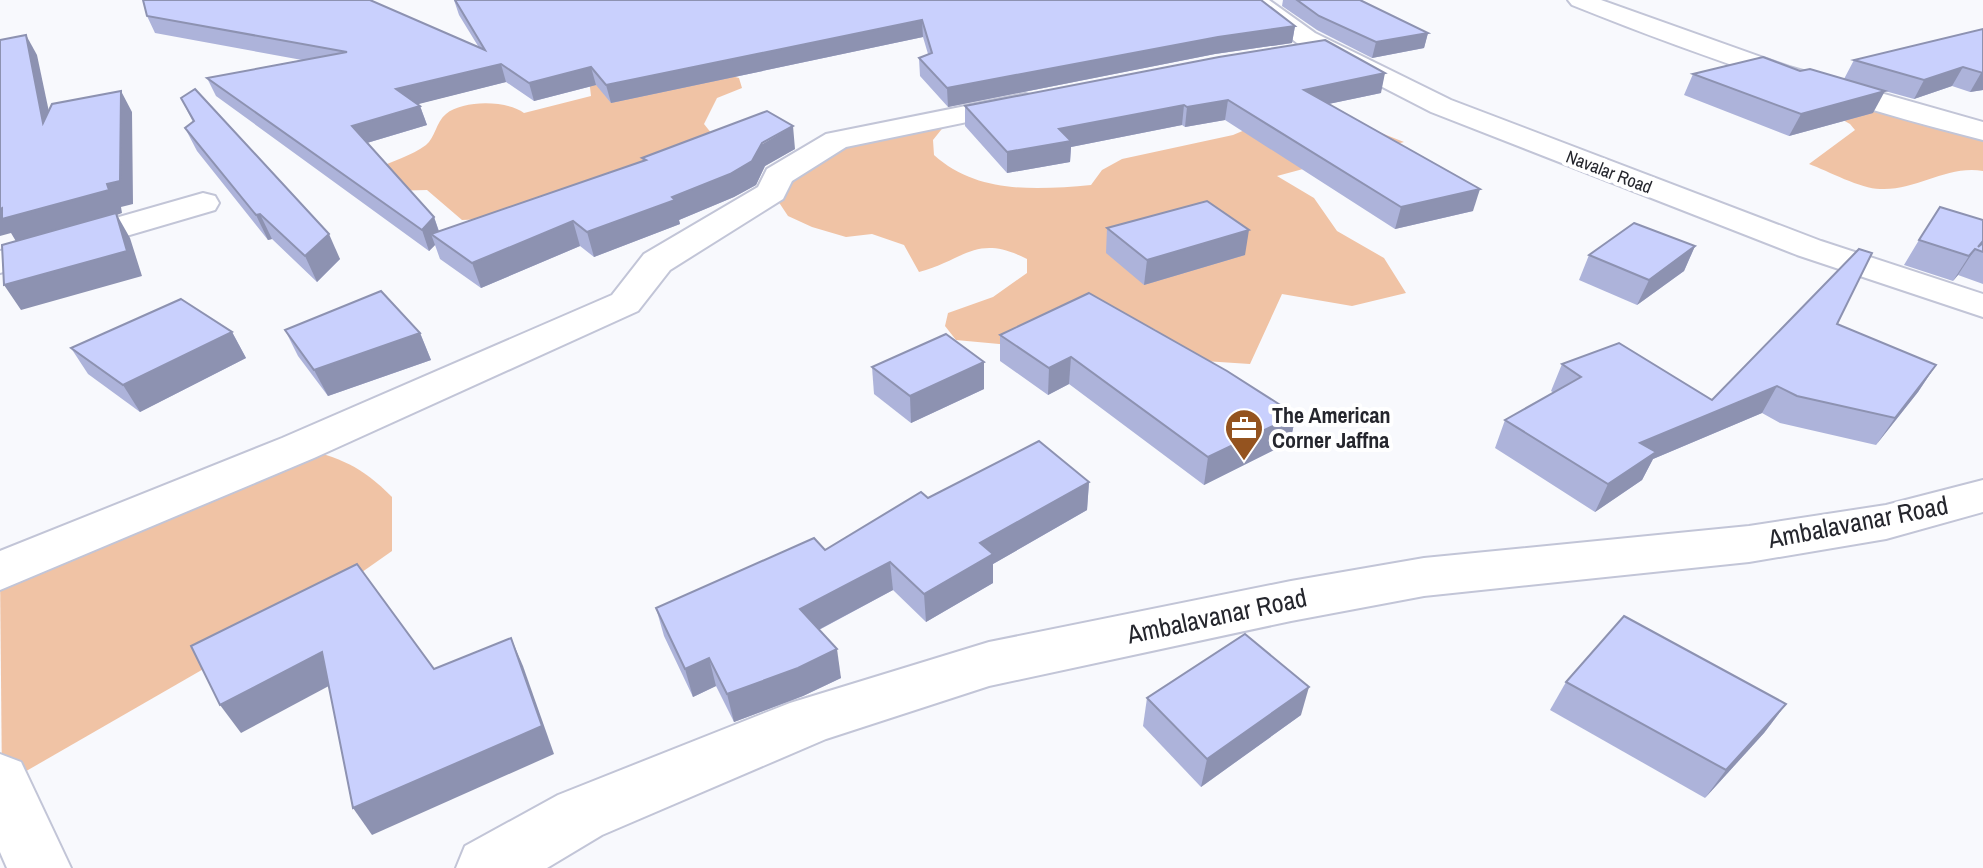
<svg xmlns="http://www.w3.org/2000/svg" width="1983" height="868" font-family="'Archivo Narrow',sans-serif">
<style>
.green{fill:#f0c3a5}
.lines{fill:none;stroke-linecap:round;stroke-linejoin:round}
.street-casing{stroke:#c2c5d7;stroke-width:4}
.secondary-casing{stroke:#c2c5d7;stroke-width:4}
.street{fill:#fff;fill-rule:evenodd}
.secondary{fill:#fff;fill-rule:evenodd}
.wall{fill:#adb3da}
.shaded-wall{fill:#8d92b1}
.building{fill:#c9d0fd;stroke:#8d92b1;stroke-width:2}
.labels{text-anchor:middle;stroke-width:8;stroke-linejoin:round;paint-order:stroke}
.far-street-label{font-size:18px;fill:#25262d;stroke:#fff}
.poi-label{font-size:22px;font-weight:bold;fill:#25262d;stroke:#fff;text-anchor:start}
.near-street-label{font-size:26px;fill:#25262d;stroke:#fff}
</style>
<rect width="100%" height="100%" fill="#f8f9fd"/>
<g class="green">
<path d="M708,70L739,78L742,88L717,98L704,124L712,134L512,218L462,220L427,190L387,191L375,170C391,161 412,156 426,145C435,138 436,122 446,114C463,100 506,100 524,113L591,96L589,79Z"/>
<path d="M1316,100L1343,118L1404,142L1277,176L1314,198L1337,231L1384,258L1406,293L1352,306L1282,294L1250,364L1204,361L1166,344L1156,330L1096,301L1010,345L956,340L945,326L948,313L993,297L1027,273V259C976,233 965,260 919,272L904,245L872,234L846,237L812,227L788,216L772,192L837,140L953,115L933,140L934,155C977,194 1036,190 1091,185L1102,170L1122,159L1233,135Z"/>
<path d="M1888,107L1983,131V171C1946,165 1917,191 1880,189C1861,189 1828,171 1809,164L1855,130L1850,124L1827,111Z"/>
<path d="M298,448C340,457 361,466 392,497V551L318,603L2,785L0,571Z"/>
</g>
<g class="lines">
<defs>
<g id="street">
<path d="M1568,0H1601L1789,67L1983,122V140C1843,105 1706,59 1572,5Z"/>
<path d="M1025,94L1035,96L1039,102L1035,108L846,147L792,181L783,199L670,270L638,311L314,458L0,590V551L282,438L612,295L644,254L758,187L767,169L826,134Z"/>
<path d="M203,193L215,196L219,203L215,210L0,273V251Z"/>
<path d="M1983,480V512L1886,539L1749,562L1424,596L1291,621L989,686L826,739L602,835L547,868H456L465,846L558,795L790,703L989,642L1291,581L1424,558L1749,526L1886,505Z"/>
<path d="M0,754L21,762L71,868H7L0,852Z"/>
</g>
<path id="secondary" d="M1242,0H1269L1315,33L1451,100L1821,241L1983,294V317L1797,255L1431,112L1297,43Z"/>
</defs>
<use href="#street" class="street-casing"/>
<use href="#secondary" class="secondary-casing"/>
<use href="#street" class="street"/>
<use href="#secondary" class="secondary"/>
</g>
<g class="wall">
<path d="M454,0L1295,26L1292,43L1215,54L948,107L920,76L919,58L928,54L923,37L611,103L596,85L534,101L506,82L417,104L420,106L427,125L367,143L434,217L439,231L643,161L642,158L795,149L765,166L756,185L734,197L679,220L680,224L594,257L580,246L481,288L440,259L435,245L429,251L216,96L207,78L302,60L155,33L147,16L478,46L459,15Z"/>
<path d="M1283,0H1360L1428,33L1424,48L1372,58L1317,30L1282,6Z"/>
<path d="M1983,29V90L1970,92L1952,86L1914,99L1874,88L1873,113L1789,136L1684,95L1693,74L1844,79L1854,60Z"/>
<path d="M1381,93L1328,104L1473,211L1395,229L1225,120L1185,127L1182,125L1071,147L1070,162L1007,173L965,126V106Z"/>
<path d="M181,98L340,259L317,282L272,239L268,240L197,151L185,128L193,122Z"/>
<path d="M1983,220V284L1958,275L1953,281L1904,265L1919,240Z"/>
<path d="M1107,228L1245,255L1144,285L1106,253Z"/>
<path d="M1695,246L1684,271L1637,305L1579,280L1589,255Z"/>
<path d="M1837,324L1936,365L1918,392L1876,445L1780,423L1762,413L1653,459L1642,480L1595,512L1495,448L1505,420L1554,393L1551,391L1562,364L1712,400Z"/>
<path d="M285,330L420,333L431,360L328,396L298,356Z"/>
<path d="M232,332L246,358L140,412L88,374L71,348Z"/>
<path d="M1000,335L1296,415L1290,442L1204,485L1069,384L1048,395L1000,361Z"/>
<path d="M872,367L984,389L911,423L874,394Z"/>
<path d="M1089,482L1087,510L993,564V583L926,622L893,590L819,630L841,678L803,696L734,722L716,686L693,697L664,636L656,608L825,550L928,498Z"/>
<path d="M1566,682L1786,704L1764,733L1705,798L1550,710Z"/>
<path d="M1147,698L1301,715L1201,787L1143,726Z"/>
</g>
<g class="shaded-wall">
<path d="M922,20L923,37L611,103L606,85Z"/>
<path d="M1295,26L1292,43L1215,54L948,107L947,88L1218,37Z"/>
<path d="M1428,33L1424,48L1372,58L1376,42Z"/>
<path d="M26,35L37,55L56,145L43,123Z"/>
<path d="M501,64L506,82L403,108L396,89Z"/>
<path d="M591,67L596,85L534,101L529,83Z"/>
<path d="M1963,67L1952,86L1914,99L1924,80Z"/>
<path d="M1385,73L1381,93L1300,110L1304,90Z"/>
<path d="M1981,73H1983V90L1970,92Z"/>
<path d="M121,91L132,112L133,204L121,207L122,213L117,215L130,238L142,276L21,310L4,285L17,243L11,233L0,236V209L107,184Z"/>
<path d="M1885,91L1873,113L1789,136L1801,114Z"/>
<path d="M1228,100L1225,120L1185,127L1187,107Z"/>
<path d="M1184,105L1182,125L1071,147L1070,162L1007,173V152L1059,129Z"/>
<path d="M420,106L427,125L360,145L352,126Z"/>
<path d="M793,126L795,149L765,166L756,185L734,197L679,220L680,224L594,257L587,232L672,197Z"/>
<path d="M1480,189L1473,211L1395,229L1401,207Z"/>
<path d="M260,214L272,239L268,240L256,215Z"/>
<path d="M434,217L441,238L431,234L435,245L429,251L422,230Z"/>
<path d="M573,221L580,246L481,288L472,263Z"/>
<path d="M1249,230L1245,255L1144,285L1147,260Z"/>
<path d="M329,234L340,259L317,282L305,256Z"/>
<path d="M1695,246L1684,271L1637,305L1649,280Z"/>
<path d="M1975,249L1958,275L1953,281L1969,256Z"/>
<path d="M232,332L246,358L140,412L123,385Z"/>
<path d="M420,333L431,360L328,396L314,370Z"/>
<path d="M1071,357L1069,384L1048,395L1049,368Z"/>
<path d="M984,362V389L911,423L910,396Z"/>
<path d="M1936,365L1918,392L1876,445L1895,418Z"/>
<path d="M1777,386L1762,413L1653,459L1642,480L1595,512L1608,484L1640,443Z"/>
<path d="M1296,415L1290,442L1204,485L1208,457Z"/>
<path d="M1089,482L1087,510L993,564V583L926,622L924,594L980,543Z"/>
<path d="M890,562L893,590L805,637L800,609Z"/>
<path d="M511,638L523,666L554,754L372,835L353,808Z"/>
<path d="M837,649L841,678L803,696L734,722L727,694Z"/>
<path d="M322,652L340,680L241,733L220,705Z"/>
<path d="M709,658L716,686L693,697L685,669Z"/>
<path d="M1309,687L1301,715L1201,787L1207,759Z"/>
<path d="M1786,704L1764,733L1705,798L1726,770Z"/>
</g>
<g class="building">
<path d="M143,0H370L485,50L455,0H1261L1295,26L1218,37L947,88L919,58L932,53L922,20L606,85L591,67L529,83L501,64L396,89L420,106L352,126L434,217L422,230L207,78L347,52L147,16Z"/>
<path d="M1297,0H1360L1428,33L1376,42L1319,16Z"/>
<path d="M1983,29V73L1963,67L1924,80L1854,60Z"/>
<path d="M26,35L43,123L52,104L121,91L120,181L107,184L109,190L2,219V208L0,209V40Z"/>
<path d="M1325,40L1385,73L1304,90L1480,189L1401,207L1228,100L1187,107L1184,105L1059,129L1071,141L1007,152L965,106L1219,57Z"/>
<path d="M1763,57L1800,71L1810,69L1885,91L1801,114L1693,74Z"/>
<path d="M195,89L329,234L305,256L260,214L256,215L185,128L194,121L181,98Z"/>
<path d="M767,111L793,126L762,143L752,161L730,174L672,197L675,200L587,232L573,221L472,263L431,234L646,160L642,158Z"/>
<path d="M1207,201L1249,230L1147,260L1107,228Z"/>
<path d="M1940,207L1983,220V241L1978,247L1983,243V252L1975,249L1969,256L1919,240Z"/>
<path d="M116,213L127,251L4,285L2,245Z"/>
<path d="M1634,223L1695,246L1649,280L1589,255Z"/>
<path d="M1859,249L1872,253L1837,324L1936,365L1895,418L1797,396L1777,386L1640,443L1656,452L1608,484L1505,420L1581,377L1562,364L1619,343L1712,400Z"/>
<path d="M381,291L420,333L314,370L285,330Z"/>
<path d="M1089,293L1227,371L1296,415L1208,457L1071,357L1049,368L1000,335Z"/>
<path d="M181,299L232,332L123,385L71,348Z"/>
<path d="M946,334L984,362L910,396L872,367Z"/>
<path d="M1039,441L1089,482L980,543L993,554L924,594L890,562L800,609L837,649L798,668L727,694L709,658L685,669L656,608L814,538L825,550L921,492L928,498Z"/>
<path d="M357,564L434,669L511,638L542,726L353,808L322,652L220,705L191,646Z"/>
<path d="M1624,616L1786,704L1726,770L1566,682Z"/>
<path d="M1245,634L1309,687L1207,759L1147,698Z"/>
</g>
<defs>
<symbol id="office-pin" viewBox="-11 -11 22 30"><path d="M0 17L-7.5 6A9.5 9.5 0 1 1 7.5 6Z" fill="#94531f" stroke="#fff"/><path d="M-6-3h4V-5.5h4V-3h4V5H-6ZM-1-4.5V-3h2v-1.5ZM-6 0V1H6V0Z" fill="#fff"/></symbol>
</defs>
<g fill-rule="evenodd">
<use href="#office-pin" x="1222" y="406" width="44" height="60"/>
</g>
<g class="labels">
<g class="far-street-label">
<text transform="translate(1609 172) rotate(21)" y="6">Navalar Road</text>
</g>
<g class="poi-label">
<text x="1272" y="423">The American<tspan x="1272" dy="25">Corner Jaffna</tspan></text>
</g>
<g class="near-street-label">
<text transform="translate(1858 522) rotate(-11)" y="9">Ambalavanar Road</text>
<text transform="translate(1217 616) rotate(-12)" y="9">Ambalavanar Road</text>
</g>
</g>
</svg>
